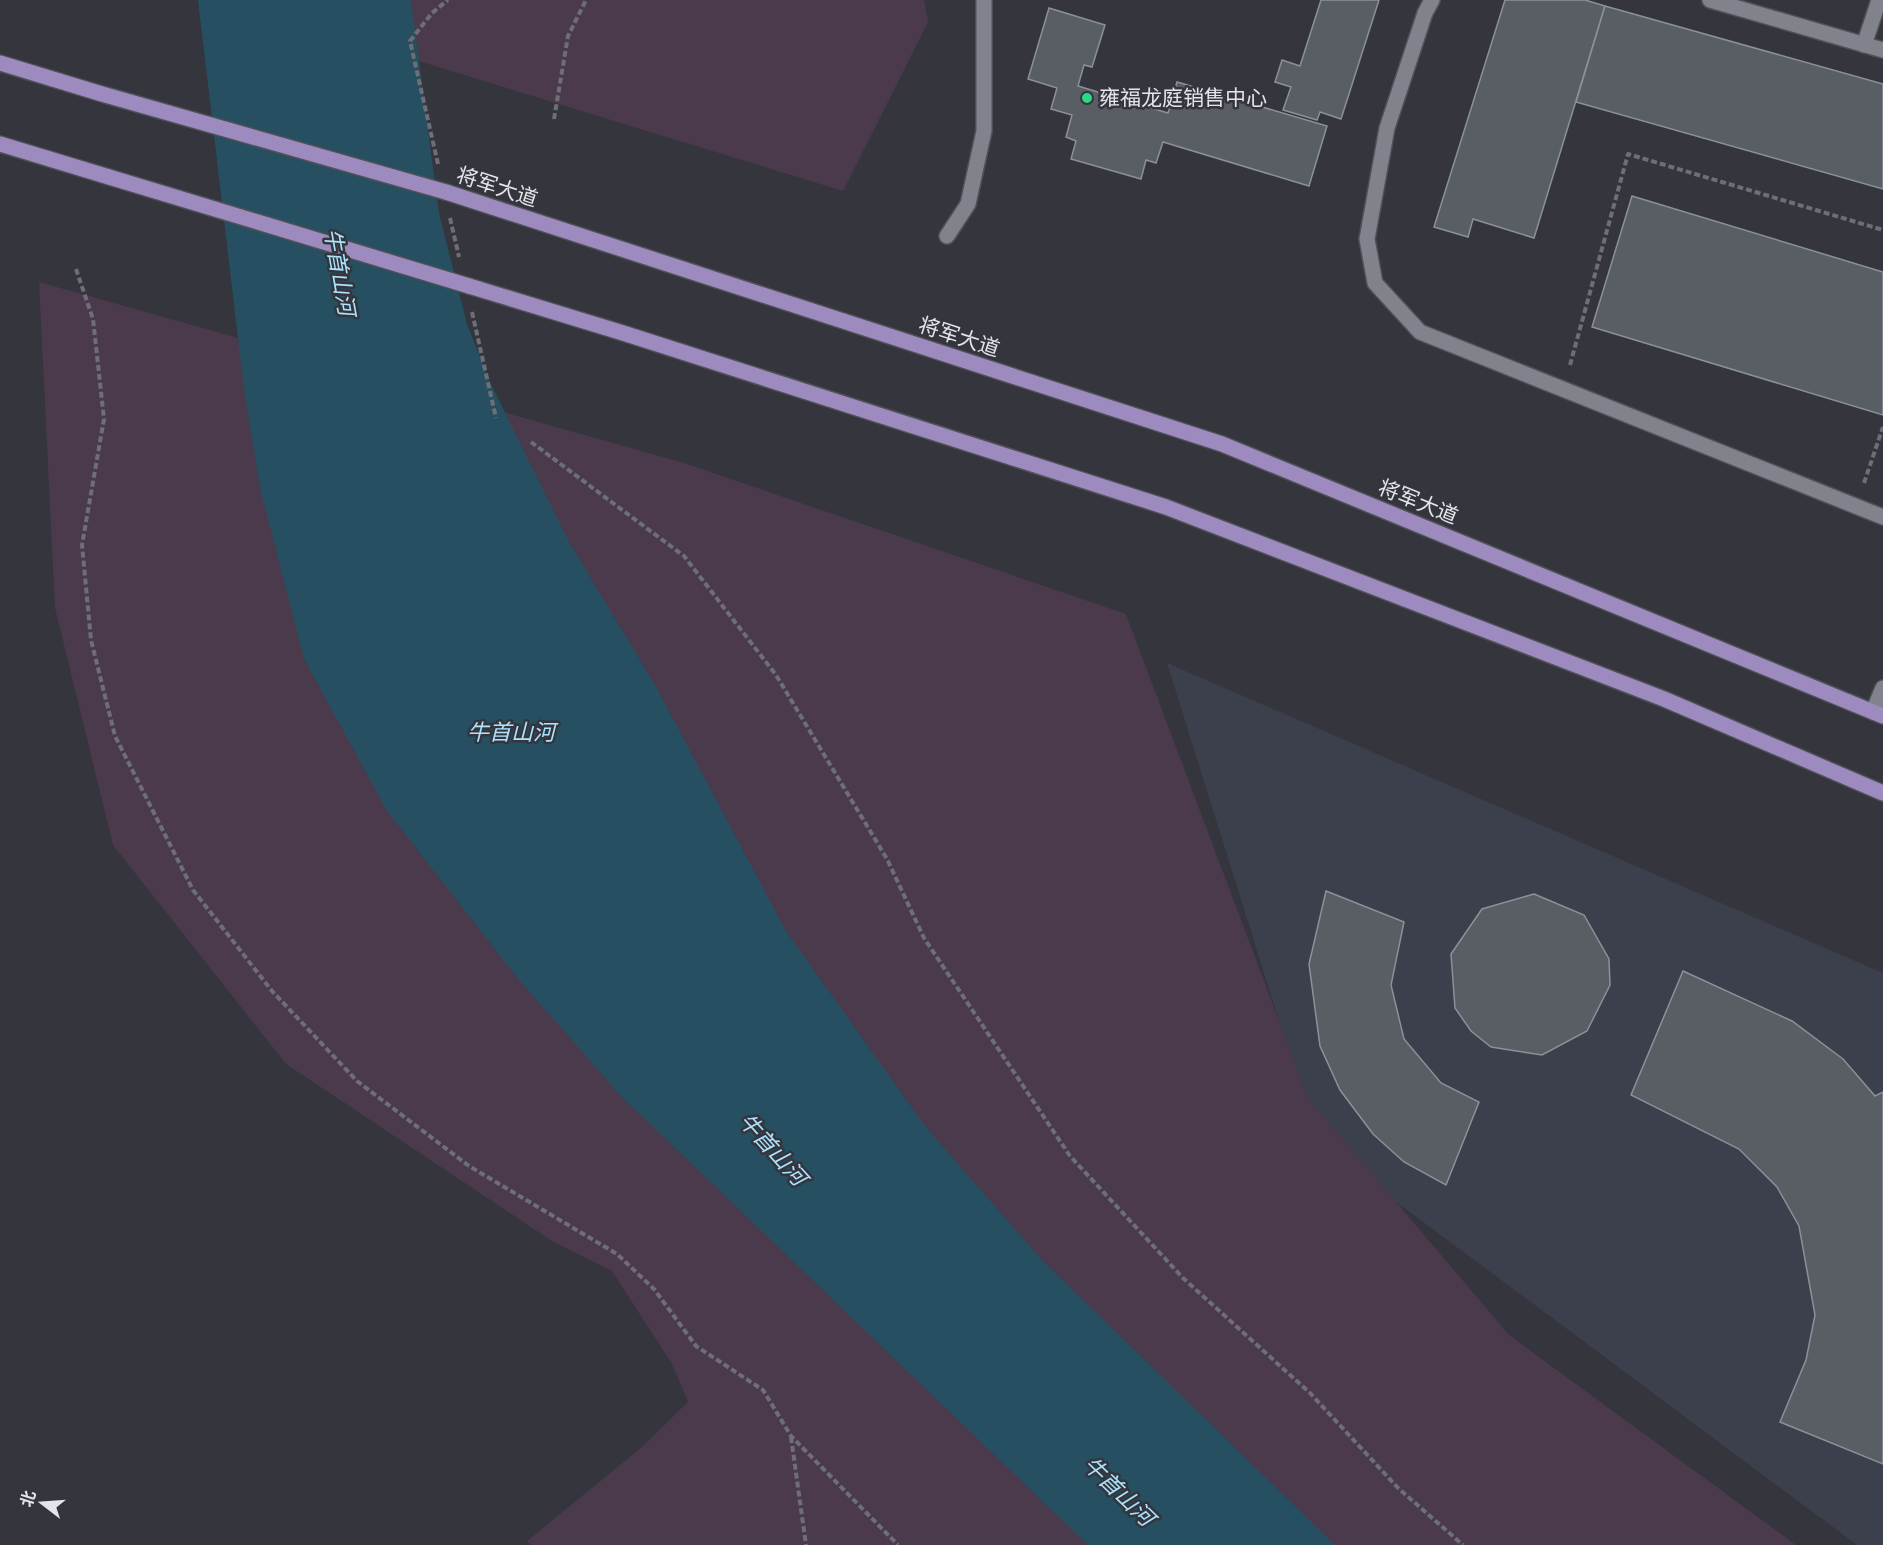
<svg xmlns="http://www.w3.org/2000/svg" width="1883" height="1545" font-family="'PT Sans','Noto Sans SC',sans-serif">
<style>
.built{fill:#3c3f4c}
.green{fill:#4b3a4c}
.water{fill:#264f61}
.building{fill:#595e65;stroke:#8b9198;stroke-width:1.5}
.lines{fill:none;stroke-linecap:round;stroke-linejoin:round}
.minor-casing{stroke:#505157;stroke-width:18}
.major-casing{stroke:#505157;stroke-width:18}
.path{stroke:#6e6f76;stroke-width:4;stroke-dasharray:6 3;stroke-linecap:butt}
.minor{stroke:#81838c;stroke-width:15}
.major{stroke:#9d8bc0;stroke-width:15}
.major-bridge-casing{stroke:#505157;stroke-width:18;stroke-linecap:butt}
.major-bridge{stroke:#9d8bc0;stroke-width:15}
.poi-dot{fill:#2dd884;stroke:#34353d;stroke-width:2}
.labels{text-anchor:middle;stroke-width:5;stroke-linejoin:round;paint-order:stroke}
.poi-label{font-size:21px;fill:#e4e5ea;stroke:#34353d;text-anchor:start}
.street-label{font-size:21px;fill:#e4e5ea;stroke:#34353d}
.water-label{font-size:22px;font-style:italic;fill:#abe3fe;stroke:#34353d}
</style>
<rect width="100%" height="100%" fill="#34353d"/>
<path class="built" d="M1167,663L1883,973V1545H1857L1360,1175L1308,1098L1283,1034Z"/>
<g class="green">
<path d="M395,0H924L928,22L843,191L399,55Z"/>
<path d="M39,282L684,463L1126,614L1308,1098L1509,1335L1796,1545H531L527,1541L642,1447L688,1402L672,1364L612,1271L552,1241L286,1064L113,845L55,608Z"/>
</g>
<path class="water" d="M198,0H411L439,213L467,324L490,382L569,542L655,685L786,931L925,1126L1041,1259L1335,1545H1088L620,1095L519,980L387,811L304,659L260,488L244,389Z"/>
<g class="building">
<path d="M1321,0H1379L1341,119L1320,112L1317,120L1283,110L1291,87L1275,82L1282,60L1300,66Z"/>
<path d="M1505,0H1585L1605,6L1534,238L1473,219L1468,237L1434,227Z"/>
<path d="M1605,6L1883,84V189L1576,102Z"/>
<path d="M1049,8L1105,25L1092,67L1084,65L1078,86L1168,113L1177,82L1327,126L1309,186L1163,142L1156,163L1146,160L1141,179L1071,159L1076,141L1066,137L1072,115L1051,109L1057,88L1028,79Z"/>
<path d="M1632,196L1883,272V415L1592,327Z"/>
<path d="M1326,891L1404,922L1391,985L1404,1039L1441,1083L1479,1102L1446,1185L1404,1162L1373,1134L1340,1090L1320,1046L1309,964Z"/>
<path d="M1534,894L1584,915L1609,959L1610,985L1587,1031L1542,1055L1491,1047L1471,1031L1455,1008L1451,954L1482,909Z"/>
<path d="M1683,971L1792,1021L1843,1059L1875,1096L1883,1092V1464L1780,1422L1806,1360L1815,1315L1799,1226L1777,1187L1739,1149L1631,1095Z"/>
</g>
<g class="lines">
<defs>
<g id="minor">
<path d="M1432,0L1425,13L1387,128L1367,239L1375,283L1420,332L1883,517"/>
<path d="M1710,0L1883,50"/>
<path d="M1864,45L1879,0"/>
<path d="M947,236L968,204L984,131V0"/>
<path d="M1873,712L1883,688"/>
</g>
<g id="major">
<path d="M0,63L102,94"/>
<path d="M0,144L109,177"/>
<path d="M446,192L1222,444L1883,716"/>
<path d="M469,286L623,333L1166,507L1664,699L1883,793"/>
</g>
</defs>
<use href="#minor" class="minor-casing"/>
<use href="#major" class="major-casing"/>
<g class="path">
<path d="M554,119L568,36L586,0"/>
<path d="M438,164L410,41L432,13L448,0"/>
<path d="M450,218L459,257"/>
<path d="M76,269L93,319L104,419L82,545L91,640L115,736L193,890L272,991L357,1081L469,1166L617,1254L654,1289L696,1346L763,1390L791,1436L898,1545"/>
<path d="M472,312L496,418"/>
<path d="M1570,365L1628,154L1883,230"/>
<path d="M531,442L684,556L776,675L887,859L924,938L1070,1156L1183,1278L1310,1393L1398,1488L1463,1545"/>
<path d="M1864,483L1883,427"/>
<path d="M791,1437L806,1545"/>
</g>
<use href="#minor" class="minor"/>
<use href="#major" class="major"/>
<defs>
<g id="major-bridge">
<path d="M102,94L446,192"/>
<path d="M109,177L469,286"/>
</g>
</defs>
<use href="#major-bridge" class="major-bridge-casing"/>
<use href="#major-bridge" class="major-bridge"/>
</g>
<circle class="poi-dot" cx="1087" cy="98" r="6"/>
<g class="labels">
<g class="poi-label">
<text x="1099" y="105">雍福龙庭销售中心</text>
</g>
<g class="street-label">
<text transform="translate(497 187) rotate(18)" y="7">将军大道</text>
<text transform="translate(959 337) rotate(18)" y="7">将军大道</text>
<text transform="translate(1418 502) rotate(22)" y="7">将军大道</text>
</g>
<g class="water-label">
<text transform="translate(340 272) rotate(80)" y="8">牛首山河</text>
<text x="511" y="740">牛首山河</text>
<text transform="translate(773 1149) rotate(48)" y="8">牛首山河</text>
<text transform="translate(1119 1491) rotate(44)" y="8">牛首山河</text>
</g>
</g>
<g transform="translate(42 1503) rotate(287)" stroke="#34353d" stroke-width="4.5" paint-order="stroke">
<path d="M0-4.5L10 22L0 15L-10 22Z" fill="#e4e5ea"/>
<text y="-9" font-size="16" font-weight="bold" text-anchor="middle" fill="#e4e5ea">北</text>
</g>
</svg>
